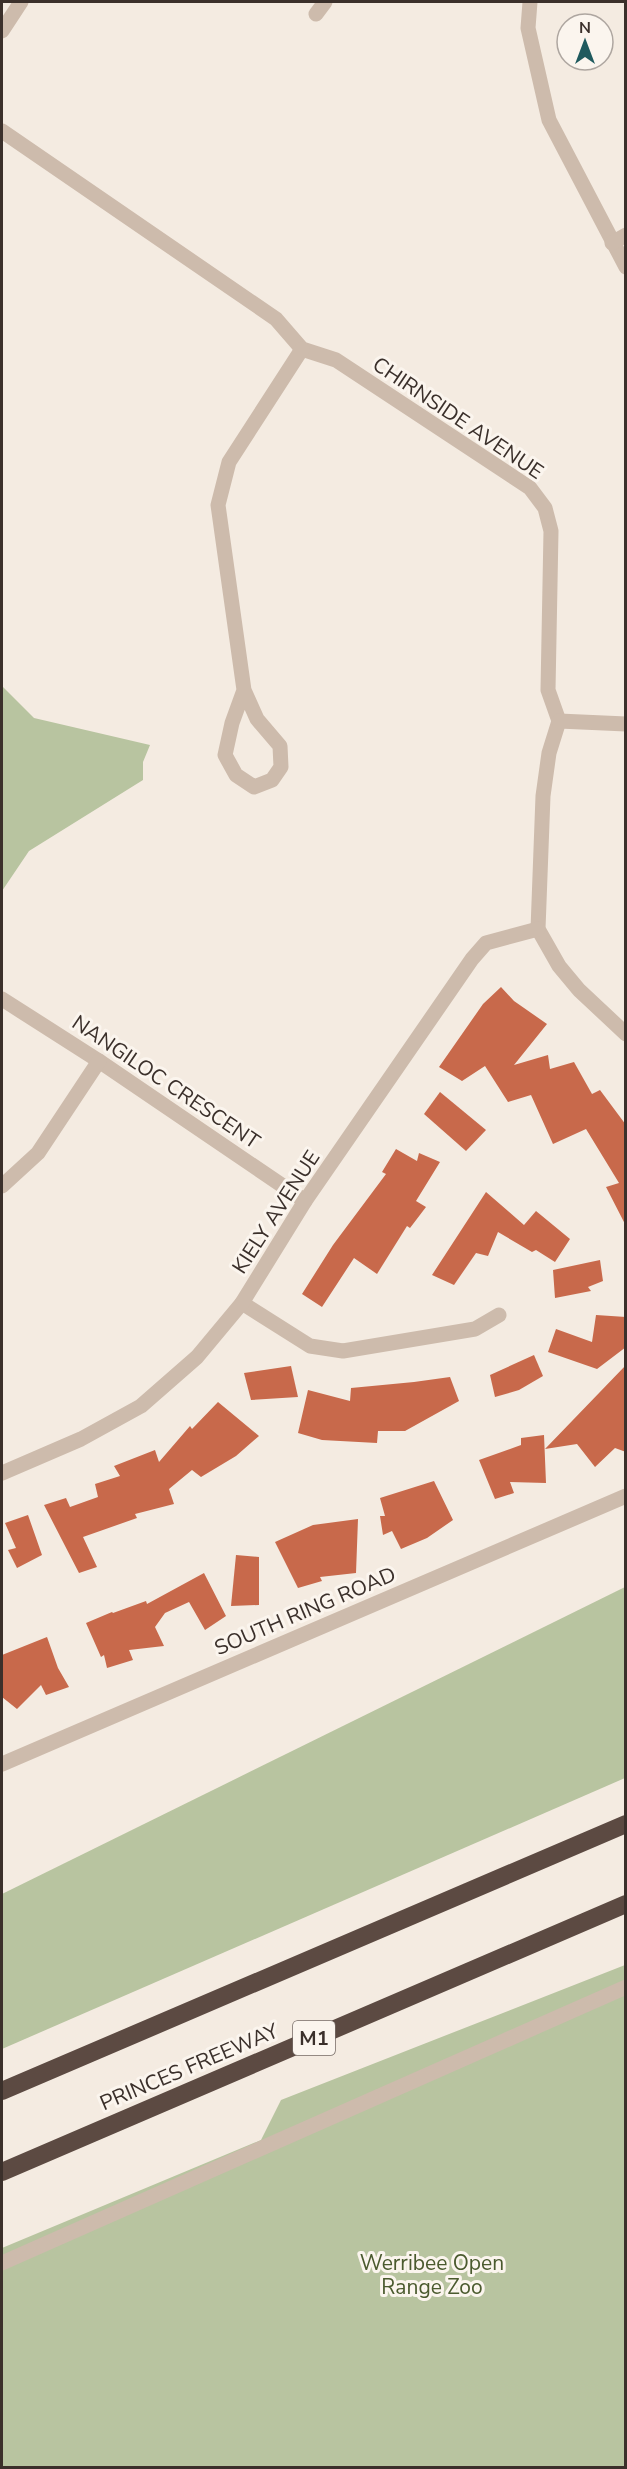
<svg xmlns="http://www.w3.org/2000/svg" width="627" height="2469" font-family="'Nunito Sans',sans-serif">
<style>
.green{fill:#b8c4a0}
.building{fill:#c8694b}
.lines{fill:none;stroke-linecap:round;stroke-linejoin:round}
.street{stroke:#cdbbac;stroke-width:15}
.highway{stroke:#5c4a42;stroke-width:18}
.labels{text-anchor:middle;stroke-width:6;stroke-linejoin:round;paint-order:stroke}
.shield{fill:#fbf5ee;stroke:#756b66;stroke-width:1.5}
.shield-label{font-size:20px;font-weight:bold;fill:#3b302b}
.street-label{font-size:21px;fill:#3b302b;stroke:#fbf5ee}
.park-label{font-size:21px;fill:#4a5a2e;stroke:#fbf5ee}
</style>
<rect width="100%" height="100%" fill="#f4ebe1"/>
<g class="green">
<path d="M2,686L34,718L150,745L143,762V780L29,851L2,891Z"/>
<path d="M625,1587V1778L2,2049V1894Z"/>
<path d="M625,1965V2467L2,2468V2248L261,2140L281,2100Z"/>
</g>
<g class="building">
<path d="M501,987L514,1001L547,1024L514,1065L548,1055L550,1069L574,1062L592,1094L600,1090L626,1125V1226L606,1187L619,1183L586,1129L553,1144L531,1095L508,1102L485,1066L462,1081L439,1067L483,1004Z"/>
<path d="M440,1092L486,1130L466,1151L424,1114Z"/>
<path d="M396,1149L417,1161L419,1153L440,1162L416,1201L426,1207L410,1228L407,1226L377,1274L354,1258L322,1307L302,1294L333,1245L386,1174L382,1172Z"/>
<path d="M486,1192L524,1225L536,1211L570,1239L555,1262L536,1250L532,1252L498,1232L488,1256L476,1253L454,1285L432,1275Z"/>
<path d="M600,1260L603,1281L588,1287L591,1291L555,1298L553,1270Z"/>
<path d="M596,1315L626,1317V1347L597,1369L548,1352L556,1329L592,1342Z"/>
<path d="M534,1355L543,1376L519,1390L495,1397L490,1375Z"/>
<path d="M626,1365V1452L615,1448L595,1467L577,1444L545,1449Z"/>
<path d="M291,1366L298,1397L251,1400L244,1373Z"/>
<path d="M450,1377L459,1401L405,1431H378L377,1443L322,1440L298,1433L308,1390L350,1401L351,1388L414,1382Z"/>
<path d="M218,1402L259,1436L236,1456L201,1477L192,1470L169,1489L174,1504L135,1514L137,1518L83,1537L97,1567L79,1573L44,1505L66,1498L70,1507L98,1497L95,1484L120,1476L114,1466L155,1450L159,1462L190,1426L192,1429Z"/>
<path d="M544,1435L546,1483L510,1482L514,1493L495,1499L479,1460L521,1445V1438Z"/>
<path d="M434,1481L453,1520L427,1538L401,1549L392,1531L383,1535L380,1516H385L380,1498Z"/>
<path d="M28,1515L42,1555L17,1568L8,1550L16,1548L5,1523Z"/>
<path d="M358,1519L356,1573L320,1577L322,1581L298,1588L275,1542L313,1525Z"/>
<path d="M236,1555L259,1557V1605L231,1606Z"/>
<path d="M204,1573L226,1616L205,1630L189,1602L165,1613L155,1627L164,1646L129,1650L133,1660L107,1668L104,1655L101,1657L86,1623L112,1612L113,1613L146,1601L147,1604Z"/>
<path d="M47,1637L58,1668L69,1687L46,1695L41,1685L17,1709L2,1697V1655Z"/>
</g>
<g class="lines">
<g class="street">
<path d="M530,2L528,28L549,120L626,267"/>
<path d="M316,14L325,2"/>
<path d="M2,31L21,2"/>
<path d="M2,131L276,319L302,349L336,360L530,488L545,508L551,531L548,690L559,721L549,753L543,796L538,929L559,966L579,990L626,1034"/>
<path d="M612,243L626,235"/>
<path d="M244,690L257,719L280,746L281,767L272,780L254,787L236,775L225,755L232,723L244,690L218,505L229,462L302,349"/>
<path d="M559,721L626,724"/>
<path d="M2,999L99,1061L305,1201"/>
<path d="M2,1186L38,1153L99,1061"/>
<path d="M242,1303L310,1346L343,1351L475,1329L499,1315"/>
<path d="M2,1473L81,1439L141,1406L197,1357L242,1303L305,1201L472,959L486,943L538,929"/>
<path d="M2,1764L626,1496"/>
<path d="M2,2263L626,1987"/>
</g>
<g class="highway">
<path d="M2,2091L626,1824"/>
<path d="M2,2172L626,1904"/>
</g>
</g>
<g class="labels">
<rect class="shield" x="293" y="2021" width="42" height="34" rx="4.5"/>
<g class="shield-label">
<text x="314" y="2045">M1</text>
</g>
<g class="street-label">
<text transform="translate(458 418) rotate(34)" y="7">CHIRNSIDE AVENUE</text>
<text transform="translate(166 1082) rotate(34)" y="7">NANGILOC CRESCENT</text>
<text transform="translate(276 1212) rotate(-57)" y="7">KIELY AVENUE</text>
<text transform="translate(305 1611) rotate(-23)" y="7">SOUTH RING ROAD</text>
<text transform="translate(189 2067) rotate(-23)" y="7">PRINCES FREEWAY</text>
</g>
<g class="park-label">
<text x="432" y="2270">Werribee Open<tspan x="432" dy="24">Range Zoo</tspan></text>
</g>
</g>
<rect width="627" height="2469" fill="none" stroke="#3b302b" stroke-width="6"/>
<g transform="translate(585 42)"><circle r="28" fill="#fbf5ee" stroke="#aea6a0" stroke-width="1.5"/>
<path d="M0-4.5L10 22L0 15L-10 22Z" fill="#1f5a5e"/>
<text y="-9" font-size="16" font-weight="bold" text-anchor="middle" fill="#3b302b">N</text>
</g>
</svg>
